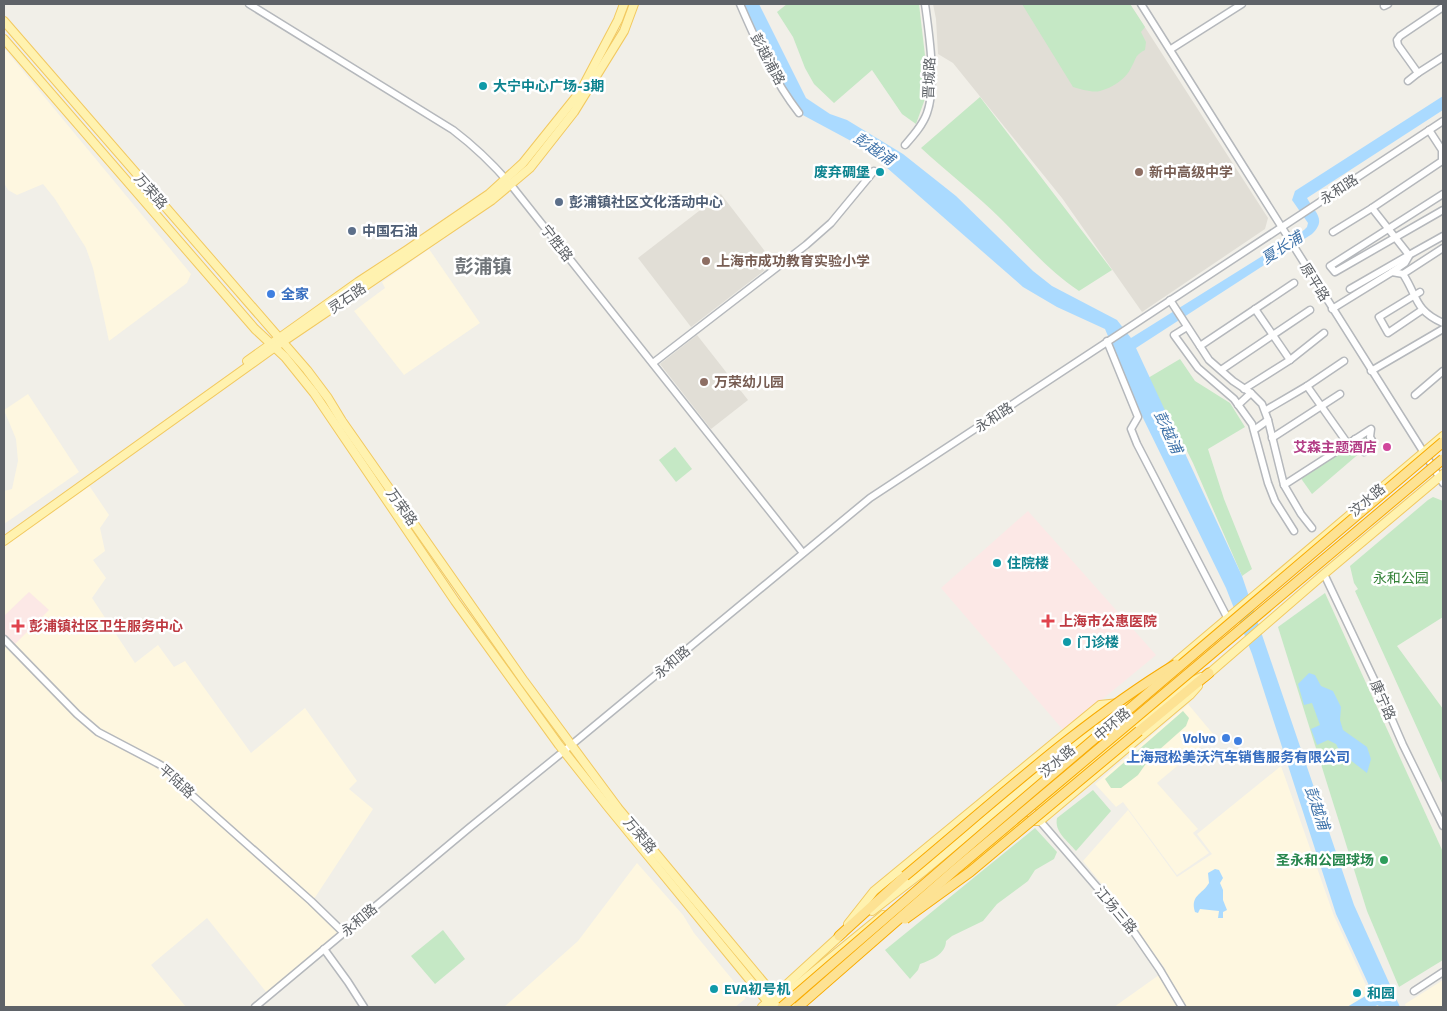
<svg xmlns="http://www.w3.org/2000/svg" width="1447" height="1011" font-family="'Titillium Web','Noto Sans SC',sans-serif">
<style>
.commercial{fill:#fef7e0}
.education{fill:#e1ded6}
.medical{fill:#fce8e6}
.green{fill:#c5e8c5}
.water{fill:#aadaff}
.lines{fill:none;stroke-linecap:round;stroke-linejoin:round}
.minor-casing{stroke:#b5b8bc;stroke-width:9}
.major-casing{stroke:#f2c960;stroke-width:10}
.highway-casing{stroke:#f9ab00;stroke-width:11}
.minor{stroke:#fff;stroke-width:6}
.major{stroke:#fff2af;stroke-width:8}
.highway{stroke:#fde293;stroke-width:9}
.highway-bridge-casing{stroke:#f9ab00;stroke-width:11;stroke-linecap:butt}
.highway-bridge{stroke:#fde293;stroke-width:9}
.culture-dot{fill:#0f9aa8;stroke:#fff;stroke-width:2}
.education-dot{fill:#8d6e63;stroke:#fff;stroke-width:2}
.service-dot{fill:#5c6f8a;stroke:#fff;stroke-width:2}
.shop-dot{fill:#3f7fe0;stroke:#fff;stroke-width:2}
.hotel-dot{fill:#d1479c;stroke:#fff;stroke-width:2}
.health-dot{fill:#e0444e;stroke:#fff;stroke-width:2}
.leisure-dot{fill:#2e9e5b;stroke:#fff;stroke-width:2}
.labels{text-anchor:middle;stroke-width:5;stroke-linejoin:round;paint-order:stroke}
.street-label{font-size:14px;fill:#5f6368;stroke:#fff}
.culture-label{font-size:14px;font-weight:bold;fill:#0d838f;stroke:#fff;text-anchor:start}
.education-label{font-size:14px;font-weight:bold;fill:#785e54;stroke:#fff;text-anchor:start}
.service-label{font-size:14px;font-weight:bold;fill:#4e5e75;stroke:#fff;text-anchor:start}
.shop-label{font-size:14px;font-weight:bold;fill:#366cbe;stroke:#fff;text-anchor:start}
.hotel-label{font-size:14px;font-weight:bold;fill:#b23c85;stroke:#fff;text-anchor:end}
.park-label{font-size:14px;fill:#348238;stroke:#fff}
.health-label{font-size:14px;font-weight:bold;fill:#be3a42;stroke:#fff;text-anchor:start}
.leisure-label{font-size:14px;font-weight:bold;fill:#27864d;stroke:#fff;text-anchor:end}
.water-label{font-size:15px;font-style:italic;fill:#4174aa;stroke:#fff}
.district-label{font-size:19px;font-weight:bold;fill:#70757a;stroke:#fff}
</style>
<rect width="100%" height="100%" fill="#f1efe8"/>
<g class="commercial">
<path d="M4,48L191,274L187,283L109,341L93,268L86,248L55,199L43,184L17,195L8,190L4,183Z"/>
<path d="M429,249L480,323L404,375L354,311L385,288L382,282Z"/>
<path d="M28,394L79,472L4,524V491L12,489L18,461L16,439L4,410Z"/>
<path d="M88,484L109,515L100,528L105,551L93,560L106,578L92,598L135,663L158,645L174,667L185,661L251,753L305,708L357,781L349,789L373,809L314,899L344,930L267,993L207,918L151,965L186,1007H4V544Z"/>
<path d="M1188,704L1214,735L1157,783L1198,829L1193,833L1209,853L1177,875L1123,802L1116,807L1095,784Z"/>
<path d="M1281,766L1334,916L1376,1007H1114L1166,970L1126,914L1083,861L1128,810L1177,877L1212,854L1197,834Z"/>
<path d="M637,863L683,915L694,933L745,995V999L735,1007H504L578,941Z"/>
<path d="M1443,980V1007H1406L1405,1004Z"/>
</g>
<g class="education">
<path d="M933,4H1130L1268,218L1265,229L1142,312L1062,198L953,63L938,54L936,19Z"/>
<path d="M721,194L774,263L691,327L638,258Z"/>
<path d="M697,335L748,400L711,429L660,364Z"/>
</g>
<g class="medical">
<path d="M1028,511L1156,655L1064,731L941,588Z"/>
<path d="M29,592L49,610L13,646L4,636V616Z"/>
</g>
<g class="green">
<path d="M787,4H919L926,64V96L916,124L902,114L872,70L834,103L814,84L805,68L793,37L777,12Z"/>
<path d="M1022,4H1130L1145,27L1141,32L1146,42L1145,50C1134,56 1137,58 1131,68C1126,79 1112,88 1100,91C1092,93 1081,89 1073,87Z"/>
<path d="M980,97L1112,270L1079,291C1049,271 1027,245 1001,219C976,194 947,172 921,148Z"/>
<path d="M1180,359L1195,381L1230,403L1245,427L1208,449L1224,499L1252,569L1242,576L1193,463L1179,435L1163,412L1148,378Z"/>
<path d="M1364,437L1369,445L1312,494L1300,477Z"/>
<path d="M675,447L692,469L676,482L659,460Z"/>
<path d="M1433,497L1443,501V617L1397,646L1443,709V785L1355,591L1358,589L1354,583L1350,566L1428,500Z"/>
<path d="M1325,593L1443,852V960L1399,987L1367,911L1278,627Z"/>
<path d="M1183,711L1189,718L1186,726L1150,758L1138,775L1121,788H1111L1105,779Z"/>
<path d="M1093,790L1111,811L1076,851C1068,841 1054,832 1057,818Z"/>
<path d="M1035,828L1057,852L1054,859L1035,870L1028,881L997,904L983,921L952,936L946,941C946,954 931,960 920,964L918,970L910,979L885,950Z"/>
<path d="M443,930L465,959L435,984L411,956Z"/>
</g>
<g class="water">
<path d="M741,4H759L806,98L830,114L847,120L903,154L956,196L1033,271L1052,286L1117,320L1131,338L1304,230L1307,227L1308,223L1292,200L1295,191L1443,96V110L1307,198C1315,213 1327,219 1312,234L1136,348L1242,576L1354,905L1400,1007H1379L1378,1005L1373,1007H1347L1372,992L1336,914L1252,654L1226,588L1142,416L1105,329L1057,307L1023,287L886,167L853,142L799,113Z"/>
<path d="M1309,673L1315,675L1321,686L1333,691L1341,707L1340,720L1343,730L1367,747L1371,759L1367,773L1340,752L1336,744L1328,740L1317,745L1311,729L1320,725L1312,703L1304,705L1298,684Z"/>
<path d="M1215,869L1219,870L1223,878L1220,883L1223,890V900L1227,910L1223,912V918H1218L1219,911L1200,909L1198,913L1195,912C1190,895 1202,895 1209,883L1208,873Z"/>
</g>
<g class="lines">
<defs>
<g id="minor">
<path d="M249,4L453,130C474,146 493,164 511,185L803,553"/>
<path d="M740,4C756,41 774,81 799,113"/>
<path d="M1141,4L1443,483"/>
<path d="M1384,6L1388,4"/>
<path d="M1443,7L1400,36L1397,40L1398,45L1418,73L1443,57"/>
<path d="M1171,49L1242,4"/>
<path d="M1408,81L1418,73"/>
<path d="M1429,130L1442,150V161L1372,208L1409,255L1443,236"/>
<path d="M905,145C913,136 923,125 927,113C937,85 929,33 925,4"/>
<path d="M1443,194L1330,266L1335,272L1443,210"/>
<path d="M1333,232L1372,208"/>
<path d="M1392,272L1405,263L1409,256"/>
<path d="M1403,274L1443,248"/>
<path d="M1350,289L1409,255"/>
<path d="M1420,292L1379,317L1388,333L1422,310"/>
<path d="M1170,300L1209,360L1233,381L1251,393L1262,404L1268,420L1284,485L1301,514L1312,528"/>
<path d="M1255,309L1290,360"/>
<path d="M1332,309L1392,272L1403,274C1418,297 1414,310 1443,323"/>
<path d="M1187,327L1174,335L1198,368L1234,399L1252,424L1268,483L1275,501L1294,531"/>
<path d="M1107,341L1138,417L1131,429L1137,444L1228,619"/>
<path d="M1200,346L1294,283"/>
<path d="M653,363L806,245L831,223L874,171"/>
<path d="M1221,370L1310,310"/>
<path d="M1371,371L1443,329"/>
<path d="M1307,386L1348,444"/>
<path d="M1244,389L1290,360L1324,333"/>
<path d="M1415,395L1443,371"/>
<path d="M1238,405L1251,393"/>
<path d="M1266,410L1307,386L1344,361"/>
<path d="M1254,430L1268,420"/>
<path d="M1272,438L1340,394"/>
<path d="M1355,439L1364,452"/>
<path d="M1284,485L1371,429L1370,437L1374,444"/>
<path d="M1324,574L1380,692L1403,745L1443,826"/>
<path d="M4,639L77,714L98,732L157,763L164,767L177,782L311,901L344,933"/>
<path d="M1040,821L1127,922L1160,970L1182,1007"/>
<path d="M324,949L348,982L364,1007"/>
<path d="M1414,991L1443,972"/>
<path d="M255,1007L469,828L564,751L870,498L1443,121"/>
</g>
<g id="major">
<path d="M4,21L307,370L328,398L342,421L524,681L618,808L784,1007"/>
<path d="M4,39L255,329L285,357L314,393L455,601L559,745L608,807L772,1007"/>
<path d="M247,361L358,282L407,250L489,194L523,163L580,92L618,20L624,4"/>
<path d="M4,541L275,347L492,200L530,168L574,112L624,31L634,4"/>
<path d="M1170,667L1443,436"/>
<path d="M1205,677L1324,574L1443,474"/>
<path d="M1040,808L1186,684L1201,677"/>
<path d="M942,887L1025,821H1040L1190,695L1198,686"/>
<path d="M872,911L925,870L1144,689"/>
<path d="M848,924L874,891L1100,705L1119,703"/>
<path d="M774,1004L883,915"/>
<path d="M762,1007L843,933"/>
<path d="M790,1007L844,961"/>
</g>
<g id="highway">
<path d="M1139,731L1209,673"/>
<path d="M839,936L905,876"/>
</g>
</defs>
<use href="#minor" class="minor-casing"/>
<use href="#major" class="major-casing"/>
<use href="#highway" class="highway-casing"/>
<use href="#minor" class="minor"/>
<use href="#major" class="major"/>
<use href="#highway" class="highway"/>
<defs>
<g id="highway-bridge">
<path d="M905,876C993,803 1079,723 1176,664"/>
<path d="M905,919L970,872L1139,731"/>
<path d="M782,1007L993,825L1443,442"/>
<path d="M798,1007L956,869L1443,459"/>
</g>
</defs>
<use href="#highway-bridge" class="highway-bridge-casing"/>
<use href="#highway-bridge" class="highway-bridge"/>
</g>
<g class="culture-dot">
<circle cx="483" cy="86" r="5"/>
<circle cx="880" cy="172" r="5"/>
<circle cx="997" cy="563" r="5"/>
<circle cx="1067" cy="642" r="5"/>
<circle cx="714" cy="989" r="5"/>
<circle cx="1357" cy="993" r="5"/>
</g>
<g class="education-dot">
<circle cx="1139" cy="172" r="5"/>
<circle cx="706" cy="261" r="5"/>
<circle cx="704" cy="382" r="5"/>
</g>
<g class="service-dot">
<circle cx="559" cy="202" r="5"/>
<circle cx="352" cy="231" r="5"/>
</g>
<g class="shop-dot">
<circle cx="271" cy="294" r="5"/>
<circle cx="1226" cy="738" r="5"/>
<circle cx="1238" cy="741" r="5"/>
</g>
<circle class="hotel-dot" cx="1387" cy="447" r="5"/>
<g class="health-dot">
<path d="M1045.5 613.5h5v5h5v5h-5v5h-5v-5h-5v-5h5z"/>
<path d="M15.5 618.5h5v5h5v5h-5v5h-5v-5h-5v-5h5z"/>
</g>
<circle class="leisure-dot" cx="1384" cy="860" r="5"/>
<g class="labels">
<g class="street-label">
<text transform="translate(768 59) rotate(62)" y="5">彭越浦路</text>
<text transform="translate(929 78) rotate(-88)" y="5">晋城路</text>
<text transform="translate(1339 189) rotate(-33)" y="5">永和路</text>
<text transform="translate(151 191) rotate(49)" y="5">万荣路</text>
<text transform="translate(557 243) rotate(52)" y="5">宁胜路</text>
<text transform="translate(1315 282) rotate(58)" y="5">原平路</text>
<text transform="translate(347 298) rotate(-34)" y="5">灵石路</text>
<text transform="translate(994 417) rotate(-33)" y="5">永和路</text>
<text transform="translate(1367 500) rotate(-40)" y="5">汶水路</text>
<text transform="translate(402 507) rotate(55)" y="5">万荣路</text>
<text transform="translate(672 662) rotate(-40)" y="5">永和路</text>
<text transform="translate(1383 700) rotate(66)" y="5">康宁路</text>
<text transform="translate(1112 724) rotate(-40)" y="5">中环路</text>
<text transform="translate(1057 761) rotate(-40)" y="5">汶水路</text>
<text transform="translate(177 781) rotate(42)" y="5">平陆路</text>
<text transform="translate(640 835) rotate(50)" y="5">万荣路</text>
<text transform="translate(1116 910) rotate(50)" y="5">江场三路</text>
<text transform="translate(359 920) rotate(-40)" y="5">永和路</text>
</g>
<g class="culture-label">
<text x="493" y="91">大宁中心广场-3期</text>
<text x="870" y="177" text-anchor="end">废弃碉堡</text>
<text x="1007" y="568">住院楼</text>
<text x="1077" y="647">门诊楼</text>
<text x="724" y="994">EVA初号机</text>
<text x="1367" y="998">和园</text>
</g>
<g class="education-label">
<text x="1149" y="177">新中高级中学</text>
<text x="716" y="266">上海市成功教育实验小学</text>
<text x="714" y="387">万荣幼儿园</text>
</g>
<g class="service-label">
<text x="569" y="207">彭浦镇社区文化活动中心</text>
<text x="362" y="236">中国石油</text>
</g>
<g class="shop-label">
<text x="281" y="299">全家</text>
<text x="1216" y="743" text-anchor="end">Volvo</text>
<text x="1238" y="762" text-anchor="middle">上海冠松美沃汽车销售服务有限公司</text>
</g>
<g class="hotel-label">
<text x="1377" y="452">艾森主题酒店</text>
</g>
<g class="park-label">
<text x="1401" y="583">永和公园</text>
</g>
<g class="health-label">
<text x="1059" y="626">上海市公惠医院</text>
<text x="29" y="631">彭浦镇社区卫生服务中心</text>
</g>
<g class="leisure-label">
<text x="1374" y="865">圣永和公园球场</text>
</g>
<g class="water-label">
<text transform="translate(874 149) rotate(34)" y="5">彭越浦</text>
<text transform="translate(1282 248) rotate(-33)" y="5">夏长浦</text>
<text transform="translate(1168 432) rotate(65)" y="5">彭越浦</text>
<text transform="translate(1317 808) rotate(71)" y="5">彭越浦</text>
</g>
<g class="district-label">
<text x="483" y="273">彭浦镇</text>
</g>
</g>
<rect width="1447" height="1011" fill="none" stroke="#5f6368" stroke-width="10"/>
</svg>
